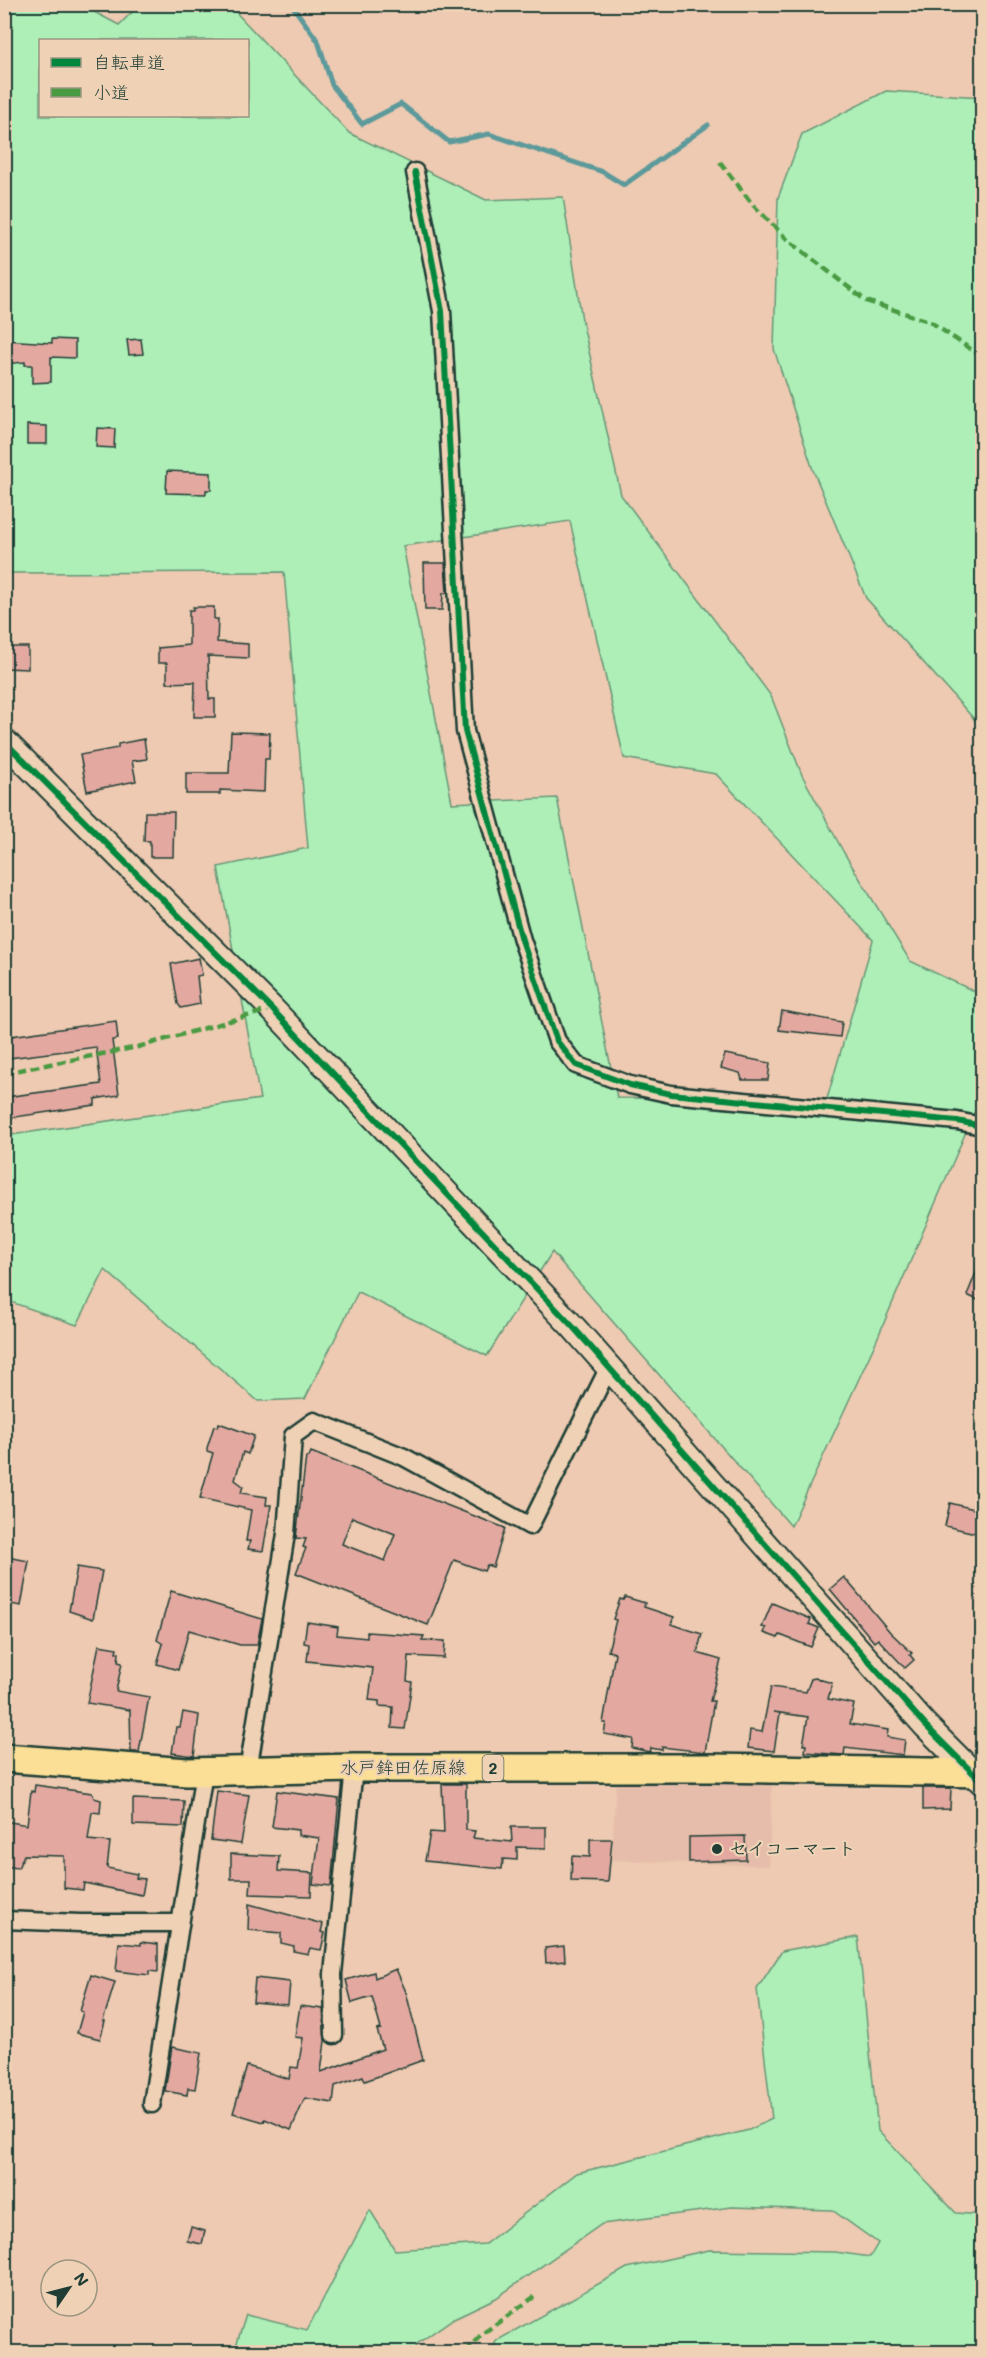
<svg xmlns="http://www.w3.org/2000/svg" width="987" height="2357" font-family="Mali,'Klee One',sans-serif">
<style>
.built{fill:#e6bdaa}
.green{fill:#aeefb8;stroke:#669676;stroke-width:1.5;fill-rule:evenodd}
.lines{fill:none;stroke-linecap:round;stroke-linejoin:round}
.stream{stroke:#5c999b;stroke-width:5}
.building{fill:#e3a9a1;stroke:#1f3d34;stroke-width:1.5;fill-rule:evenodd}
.street-casing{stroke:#1f3d34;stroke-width:21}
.secondary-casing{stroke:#1f3d34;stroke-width:28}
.primary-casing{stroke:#1f3d34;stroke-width:32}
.street{stroke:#efd2b5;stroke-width:16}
.secondary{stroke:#efd2b5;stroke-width:24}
.primary{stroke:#fbdf96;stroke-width:27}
.quiet{stroke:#4a9a42;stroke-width:4.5;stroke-dasharray:9 4.5;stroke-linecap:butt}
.cycleway-casing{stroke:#efd2b5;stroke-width:10}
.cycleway{stroke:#00873e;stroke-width:6}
.poi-dot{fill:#1f3d34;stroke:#efd2b5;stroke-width:2}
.labels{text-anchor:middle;stroke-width:4.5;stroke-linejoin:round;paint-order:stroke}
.shield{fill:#efd2b5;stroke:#5d6a5b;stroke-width:1.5}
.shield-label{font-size:16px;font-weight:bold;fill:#1f3d34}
.street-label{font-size:18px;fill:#1f3d34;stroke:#efd2b5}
.poi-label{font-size:18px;font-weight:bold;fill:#1f3d34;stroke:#efd2b5;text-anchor:start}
</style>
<rect width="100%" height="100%" fill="#edcab1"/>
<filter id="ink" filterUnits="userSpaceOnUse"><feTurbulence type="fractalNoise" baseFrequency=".0167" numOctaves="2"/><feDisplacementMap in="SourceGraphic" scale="12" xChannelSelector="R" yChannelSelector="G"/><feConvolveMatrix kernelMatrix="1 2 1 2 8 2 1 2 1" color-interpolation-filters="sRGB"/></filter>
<g filter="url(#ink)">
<path class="built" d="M616,1778L772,1782L769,1866L612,1860Z"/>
<g class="green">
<path d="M5,5H81L119,25L139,5H229L349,133L486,200L563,197L582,320L621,495L771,696L802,775L844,853L910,961L982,995V1107L977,1106L874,1346L791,1526L552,1252L487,1356L358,1292L305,1399L258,1401L105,1270L77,1325L5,1300L4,1136L260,1099L218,867L308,848L284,572L4,573ZM40,40H248V116H40ZM570,521L624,758L716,774L873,940L827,1099L617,1098L557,798L452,803L403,546Z"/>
<path d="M886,91L982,97V728L866,598L813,470L774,349L778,198L802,134Z"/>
<path d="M858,1937L878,2131L956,2213L982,2215V2352H492L496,2341L627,2268L709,2250L835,2252L870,2257L878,2243L832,2210L732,2207L602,2224L496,2298L454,2318L417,2344L415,2352H234L246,2315L307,2330L370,2210L395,2250L485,2244L577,2173L749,2130L772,2119L757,1989L782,1951Z"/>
</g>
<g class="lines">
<path class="stream" d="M291,4L318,41L332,85L362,124L401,104L449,142L489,134L603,172L624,185L708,125"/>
</g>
<g class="building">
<path d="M52,339L75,340V358L51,357V382L32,383V365H25V362L4,364V340L52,343Z"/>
<path d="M141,339L143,354L129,355L127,340Z"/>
<path d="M27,425L47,426V444H27Z"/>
<path d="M97,428L115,429L114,448L96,447Z"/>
<path d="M167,471L211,473V490H206V494L166,493Z"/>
<path d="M424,563H445L447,593H443L442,610H425Z"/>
<path d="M193,607H214V619H218L217,642L248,644V658L208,656L209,699H215V717H194L195,682L167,683V663H158V648L189,645V610H193Z"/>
<path d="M4,647H28V669L4,668Z"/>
<path d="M231,732L270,733L269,759H265L264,792L220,790V794H186V773H229Z"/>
<path d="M144,739L147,759L132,761L136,781L87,791L80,755L118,748V744Z"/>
<path d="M145,812H174L173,857H150V841H144Z"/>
<path d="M199,958L202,975L197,976L200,1004L181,1008L178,1004L171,964Z"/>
<path d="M782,1011L842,1022L840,1037L779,1030Z"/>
<path d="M116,1021L118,1039L112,1040L119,1095L95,1099V1105L9,1118L6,1097L101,1084L96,1047L9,1058L4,1057V1037Z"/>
<path d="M725,1054L770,1063L768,1080H742L740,1073L721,1068Z"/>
<path d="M982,1258V1302L967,1295Z"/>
<path d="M219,1423L254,1436L248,1454L243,1452L235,1480L243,1486L241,1493L267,1497L266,1505H271L263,1551L248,1549L250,1541H246L251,1510L200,1498L213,1453L207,1451V1448L214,1426L218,1427Z"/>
<path d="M311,1452L505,1528L493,1567L487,1565L484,1571L454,1560L428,1625L296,1573L306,1548L303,1547L306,1539L296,1538L306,1457H309ZM352,1517L395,1534L385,1561L342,1544Z"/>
<path d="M950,1503L982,1511L980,1534L945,1526Z"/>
<path d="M7,1557L29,1561L21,1606L4,1603Z"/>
<path d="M77,1567L102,1571L93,1619L69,1611Z"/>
<path d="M844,1577L890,1632L912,1653L910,1655L914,1660L905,1668L878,1639L874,1642L830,1589Z"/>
<path d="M171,1591L262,1619L257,1645H240L189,1630L178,1670L157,1664L163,1644L157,1640Z"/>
<path d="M625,1597L645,1603L644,1607L674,1617L671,1624L702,1634L697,1653L721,1660L710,1701H714L705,1752L662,1747V1750L651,1748L650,1752L632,1748L633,1739L604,1734L606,1723H603L615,1653L608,1651L616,1620L613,1619L620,1599L623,1600Z"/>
<path d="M772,1603L811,1619L809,1624L819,1628L811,1647L780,1635L778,1638L764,1633L766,1628L762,1627Z"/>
<path d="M307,1622L338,1627L337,1635L367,1638V1632L424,1636L422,1640L445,1641L444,1658L409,1656L407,1681L412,1682L405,1729L392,1728L393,1707L379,1706V1701L369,1700L373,1668L307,1661L309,1644L304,1643Z"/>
<path d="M99,1645L117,1648L116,1652L119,1653L118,1662L122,1663L116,1691L149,1697L139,1752H131L130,1710L87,1703Z"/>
<path d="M815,1678L832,1683L828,1699L854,1704L850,1724L888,1730L887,1737L905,1740L903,1755L845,1748L844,1755L805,1752L806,1745H803L808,1717L774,1712L780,1713L774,1751L748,1748L750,1730L762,1732L771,1687L806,1692L811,1679Z"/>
<path d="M183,1712L199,1715L194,1756L172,1753L176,1727H180Z"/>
<path d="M442,1784H466V1830L475,1831L473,1838L512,1842L511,1827H546V1848L517,1847V1860L503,1859L502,1869L425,1861L430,1832L444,1833Z"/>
<path d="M35,1785L92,1793L94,1798L101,1800L100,1813L92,1812L88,1840L110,1842L107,1868L137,1874L136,1878L145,1879L142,1895L84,1883L83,1890L64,1888V1856L24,1855L18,1868L4,1866V1821L27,1825L31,1791L34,1792Z"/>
<path d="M923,1788H951L950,1809L923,1810Z"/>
<path d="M217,1791L249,1795L241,1844L211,1840Z"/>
<path d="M277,1791L339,1799L331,1886L313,1884L319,1838L298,1835V1830L272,1827Z"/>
<path d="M133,1799L184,1801L183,1827L133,1825Z"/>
<path d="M745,1836L746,1860L689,1862V1837Z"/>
<path d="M590,1839H612L608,1882L571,1881L572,1856L590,1857Z"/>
<path d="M231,1854L279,1856L278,1871L312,1873L311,1896L250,1894L251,1879H231Z"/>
<path d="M249,1904L323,1924L321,1932L325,1933L321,1950L310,1948L308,1954L293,1951L294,1946L281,1943V1933L248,1930Z"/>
<path d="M141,1942L158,1944V1972L149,1971V1975L116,1971L119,1943L141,1945Z"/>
<path d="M564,1946L565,1961L546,1963L545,1948Z"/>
<path d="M396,1969L406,1992L423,2060L365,2081L363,2076L335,2086L333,2103L305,2098L291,2130L265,2119L264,2122L233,2113L247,2066L289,2079L291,2067L298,2068L303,2038L295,2037L300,2006L323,2009L325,2041L321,2072L383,2049L377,2030L381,2029L372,1997L352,2003L346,1980L374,1972L375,1978Z"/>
<path d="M91,1975L115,1982L103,2021H105L100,2039L77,2033L83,2012L80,2011Z"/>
<path d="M255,1978L290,1982L288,2005L253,2002Z"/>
<path d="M172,2047L201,2053L195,2089L188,2088L187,2095L165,2091Z"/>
<path d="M191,2227L205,2231L202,2244L187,2241Z"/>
</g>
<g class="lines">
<defs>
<g id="street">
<path d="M415,172L442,311L465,731L522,940L557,1041L576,1065L630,1085L671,1094L957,1121L982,1126"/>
<path d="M248,1771L286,1534L293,1436L314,1421L404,1457L530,1526L609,1367"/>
<path d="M4,1920L80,1923H180"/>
<path d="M334,2035L333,1974L354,1768"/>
<path d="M152,2104L204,1772"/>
</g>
<path id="secondary" d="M4,741L272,1009L574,1328L925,1725L982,1782"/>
<path id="primary" d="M4,1758L187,1772L354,1768H712L982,1773"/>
</defs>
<use href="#street" class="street-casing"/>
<use href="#secondary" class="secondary-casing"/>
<use href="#primary" class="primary-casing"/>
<use href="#street" class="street"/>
<use href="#secondary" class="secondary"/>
<use href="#primary" class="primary"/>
<g class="quiet">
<path d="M720,162L753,205L787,239L866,301L929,321L982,357"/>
<path d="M4,1073L138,1047L272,1009"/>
<path d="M465,2352L482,2334L534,2297"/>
</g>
<defs>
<g id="cycleway">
<path d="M415,172L442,311L465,731L522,940L557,1041L576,1065L630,1085L671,1094L957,1121L982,1126"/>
<path d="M4,741L272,1009L574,1328L925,1725L982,1782"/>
</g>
</defs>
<use href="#cycleway" class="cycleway-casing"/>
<use href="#cycleway" class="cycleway"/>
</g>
</g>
<circle class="poi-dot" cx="717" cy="1849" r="6"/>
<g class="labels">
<rect class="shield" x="482.5" y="1755" width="21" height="26" rx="4.5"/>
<g class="shield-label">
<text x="493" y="1774">2</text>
</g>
<g class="street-label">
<text x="403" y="1774">水戸鉾田佐原線</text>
</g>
<g class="poi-label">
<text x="729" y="1855">セイコーマート</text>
</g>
</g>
<rect width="987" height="2357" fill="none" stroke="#efd2b5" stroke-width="24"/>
<rect x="12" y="12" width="963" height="2333" fill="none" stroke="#1f3d34" stroke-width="2" filter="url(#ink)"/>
<rect x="39" y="39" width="210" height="78" fill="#efd2b5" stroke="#9c9681" stroke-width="1.5"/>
<rect x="51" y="58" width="30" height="9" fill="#00873e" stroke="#9c9681" stroke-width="1.5"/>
<text x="93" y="69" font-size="18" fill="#1f3d34">自転車道</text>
<rect x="51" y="88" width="30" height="9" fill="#4a9a42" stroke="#9c9681" stroke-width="1.5"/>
<text x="93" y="99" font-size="18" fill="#1f3d34">小道</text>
<g transform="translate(69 2288) rotate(55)"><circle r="28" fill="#efd2b5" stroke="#9c9681" stroke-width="1.5"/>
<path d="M0-4.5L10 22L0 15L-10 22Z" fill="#1f3d34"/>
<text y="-9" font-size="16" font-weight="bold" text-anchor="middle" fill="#1f3d34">N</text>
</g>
</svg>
